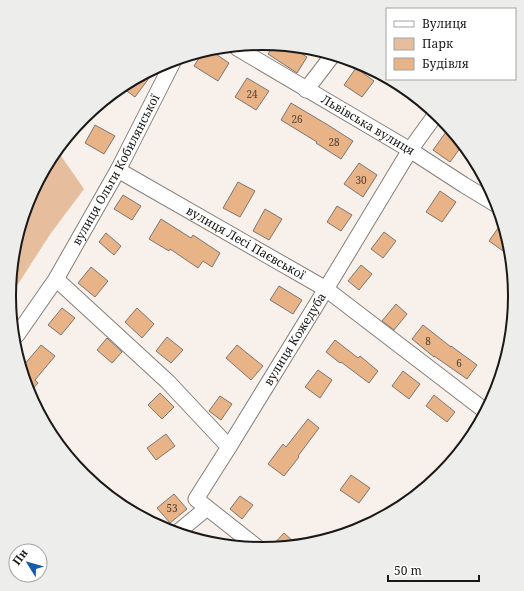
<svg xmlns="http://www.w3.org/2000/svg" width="524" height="591" font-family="'Noto Serif',serif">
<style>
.green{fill:#e6be9d}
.building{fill:#e8b387;stroke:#7c7671}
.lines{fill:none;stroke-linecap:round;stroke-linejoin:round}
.street-casing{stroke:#867f7a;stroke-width:17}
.street{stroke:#fff;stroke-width:15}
.labels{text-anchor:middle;stroke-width:3.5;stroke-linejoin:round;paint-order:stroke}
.number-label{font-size:10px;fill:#4e4033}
.street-label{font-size:12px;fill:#1b1917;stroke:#fff}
.rim{fill:none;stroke:#1b1917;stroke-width:2}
</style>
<rect width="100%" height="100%" fill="#f8f1eb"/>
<path class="green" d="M59,153L84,189L51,233L9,298V295L28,198Z"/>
<g class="building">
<path d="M274,45L295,49L307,57L297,73L268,54Z"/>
<path d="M213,52L229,63L218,81L194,66L201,55Z"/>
<path d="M356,68L374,81L362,97L344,85Z"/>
<path d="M154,69L155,70L135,97L124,89Z"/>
<path d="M247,78L269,91L256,110L235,97Z"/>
<path d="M291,103L328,125L353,141L341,159L316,143L317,142L281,120Z"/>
<path d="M95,125L115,136L104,154L85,143Z"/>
<path d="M446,132L457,140L461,147L450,162L433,150Z"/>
<path d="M359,163L377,175L363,197L344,184Z"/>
<path d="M238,182L255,191L240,217L223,208Z"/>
<path d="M440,191L456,202L442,222L426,212Z"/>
<path d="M123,195L141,206L132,220L114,209Z"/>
<path d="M337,206L352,215L341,231L327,222Z"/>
<path d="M265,209L282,219L269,240L253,231Z"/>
<path d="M161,219L191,238L193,235L220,253L212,267L203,261L198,268L170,249L169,251L149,239Z"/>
<path d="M501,224L506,253L489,241Z"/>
<path d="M384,232L396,241L383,258L371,249Z"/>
<path d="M106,233L121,246L114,255L99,242Z"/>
<path d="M361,265L372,274L359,290L348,281Z"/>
<path d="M91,267L108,281L95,297L78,283Z"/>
<path d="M279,286L302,300L293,314L270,300Z"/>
<path d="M396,304L407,314L394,330L382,321Z"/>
<path d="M62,308L75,318L61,335L48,325Z"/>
<path d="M137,308L154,324L142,338L125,322Z"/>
<path d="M423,325L451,347V346L477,365L467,379L434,356V357L412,339Z"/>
<path d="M167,337L183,350L171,363L156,351Z"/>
<path d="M107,338L122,352L112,363L97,350Z"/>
<path d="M335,340L358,358L360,356L378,371L369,383L341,362L340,363L326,352Z"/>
<path d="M41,345L55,356L35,380L38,383L29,393L23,366Z"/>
<path d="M237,345L263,366L251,380L226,358Z"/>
<path d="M318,370L332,380L320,398L305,387Z"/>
<path d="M403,371L420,384L409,399L392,386Z"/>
<path d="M160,393L174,407L162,419L148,405Z"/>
<path d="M434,395L455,412L447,422L426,406Z"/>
<path d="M220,396L232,404L221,420L209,411Z"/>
<path d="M308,419L319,428L298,456L299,457L284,476L268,464L283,444L286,447Z"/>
<path d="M166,434L175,446L156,460L147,448Z"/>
<path d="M351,475L370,488L359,503L340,490Z"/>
<path d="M174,494L187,509L170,523L157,508Z"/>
<path d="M240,496L253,505L242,519L230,509Z"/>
<path d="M284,533L294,542L271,547Z"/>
</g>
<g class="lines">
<defs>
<g id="street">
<path id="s1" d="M237,48L410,150L464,185L497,205"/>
<path d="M306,90L332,56"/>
<path id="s2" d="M118,170L326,289L484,410"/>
<path d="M56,279L168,382L229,447"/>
<path id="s3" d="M17,335L56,279L118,170L174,60"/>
<path d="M178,532L207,508"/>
<path id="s4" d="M258,548L196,499L229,447L326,289L410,150L436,114"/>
</g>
</defs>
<use href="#street" class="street-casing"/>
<use href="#street" class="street"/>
</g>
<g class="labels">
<g class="number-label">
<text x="252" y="98">24</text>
<text x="297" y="123">26</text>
<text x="334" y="146">28</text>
<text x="361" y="184">30</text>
<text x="428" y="345">8</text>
<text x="459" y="367">6</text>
<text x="172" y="512">53</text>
</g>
<g class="street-label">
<text dy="4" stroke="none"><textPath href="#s1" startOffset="152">Львівська вулиця</textPath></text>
<text dy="4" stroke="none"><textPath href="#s3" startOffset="193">вулиця Ольги Кобилянської</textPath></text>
<text dy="4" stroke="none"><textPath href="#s2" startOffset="147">вулиця Лесі Паєвської</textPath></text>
<text dy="4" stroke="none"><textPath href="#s4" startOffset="267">вулиця Кожедуба</textPath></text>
</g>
</g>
<path d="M0 0H524V591H0ZM16 296a246 246 0 1 1 492 0a246 246 0 1 1-492 0Z" fill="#ededec" fill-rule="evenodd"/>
<path class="rim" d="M16 296a246 246 0 1 1 492 0a246 246 0 1 1-492 0Z"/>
<rect x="386" y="8" width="130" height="72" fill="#ffffff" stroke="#a4a3a2"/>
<rect x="394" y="21" width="20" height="6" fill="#ffffff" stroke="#a4a3a2"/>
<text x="422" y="28" font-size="12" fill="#1b1917">Вулиця</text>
<rect x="394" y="38" width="20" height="12" fill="#e6be9d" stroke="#a4a3a2"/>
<text x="422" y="48" font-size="12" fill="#1b1917">Парк</text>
<rect x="394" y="58" width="20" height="12" fill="#e8b387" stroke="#a4a3a2"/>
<text x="422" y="68" font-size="12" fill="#1b1917">Будівля</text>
<g transform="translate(28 563) rotate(307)"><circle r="19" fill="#ffffff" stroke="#a4a3a2"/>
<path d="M0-3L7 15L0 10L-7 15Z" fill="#145cab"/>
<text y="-6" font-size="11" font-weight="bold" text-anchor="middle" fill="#1b1917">Пн</text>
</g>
<path d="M388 575v6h91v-6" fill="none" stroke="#1b1917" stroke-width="2"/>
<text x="394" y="575" font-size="12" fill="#1b1917" stroke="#ffffff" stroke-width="3" paint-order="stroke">50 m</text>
</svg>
